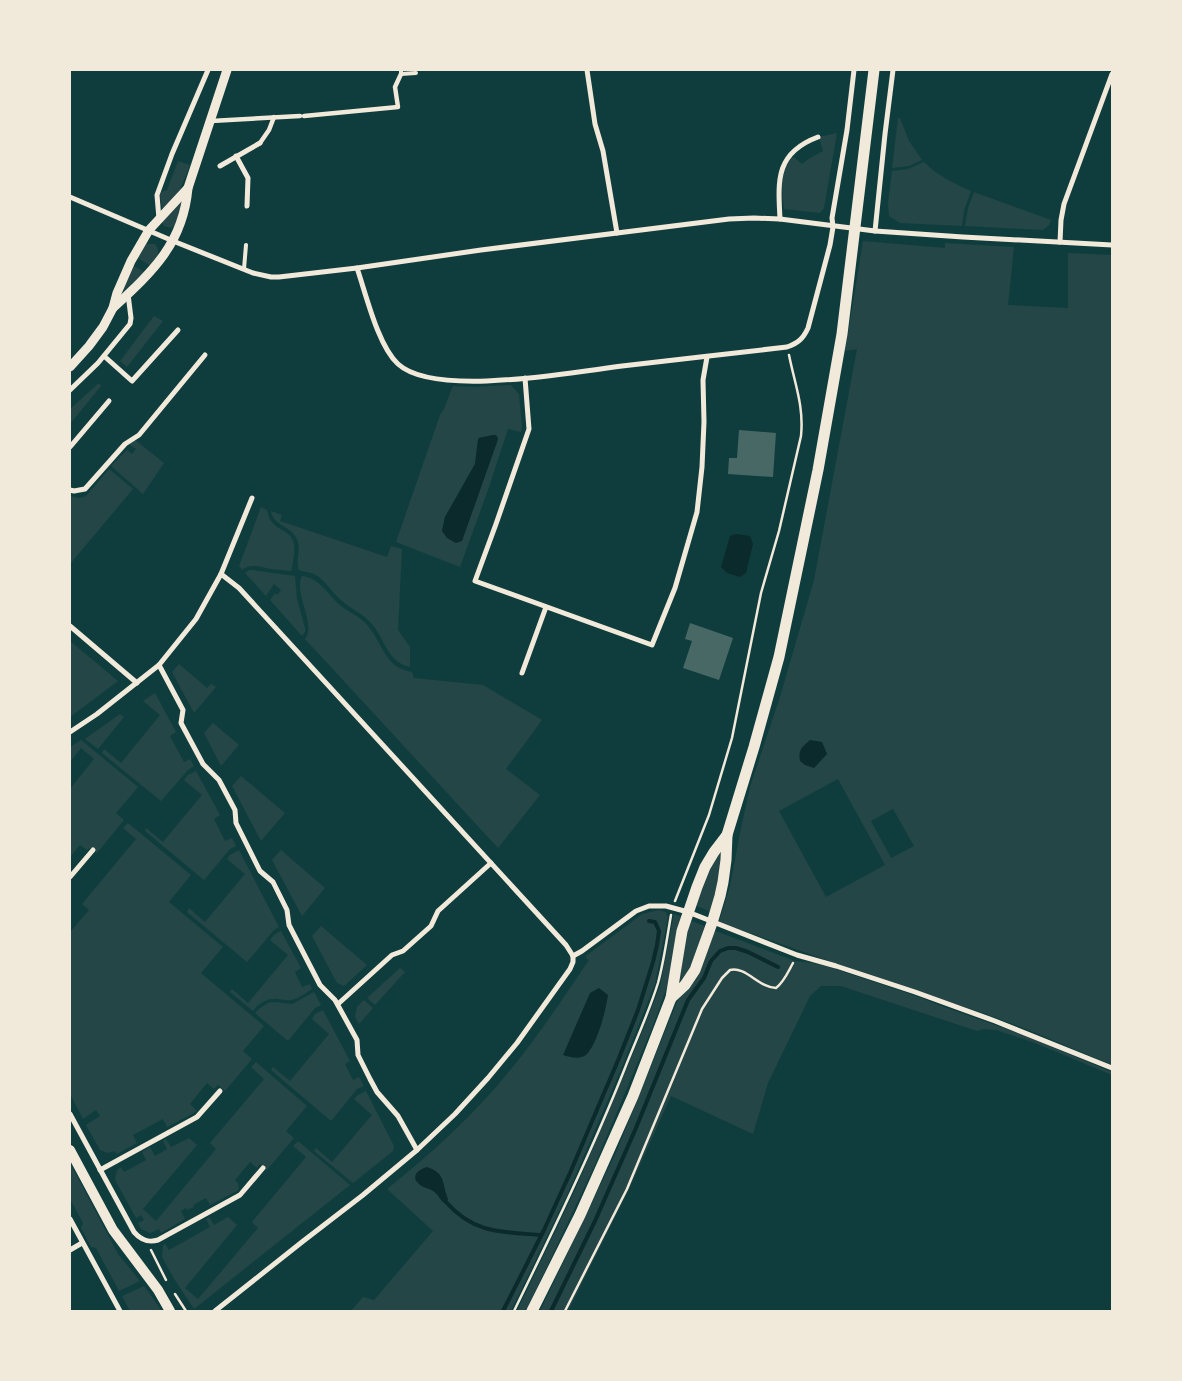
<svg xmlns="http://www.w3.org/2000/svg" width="1182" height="1381" font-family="'PT Sans Narrow',sans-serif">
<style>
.green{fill:#244646;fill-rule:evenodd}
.water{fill:#0a2a2b}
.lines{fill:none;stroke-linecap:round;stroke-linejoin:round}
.stream{stroke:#0a2a2b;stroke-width:4}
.building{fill:#486865}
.path{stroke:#f1e9da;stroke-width:2.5}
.service{stroke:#f1e9da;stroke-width:4}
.pedestrian{stroke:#f1e9da;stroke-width:4.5}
.minor{stroke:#f1e9da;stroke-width:5}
.tertiary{stroke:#f1e9da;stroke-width:9}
.secondary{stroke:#f1e9da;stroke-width:10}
.primary{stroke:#f1e9da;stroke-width:11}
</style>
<rect width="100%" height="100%" fill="#0f3d3e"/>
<g class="green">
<path d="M898,118H900L909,141L922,160L909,166L892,168Z"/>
<path d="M837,133L824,208L820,213L784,209C782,188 779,176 792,158L794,157L802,164L810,158L823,151L819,137Z"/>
<path d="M178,161L190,165L179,192L163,209L162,208L160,195L161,192L167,190Z"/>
<path d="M924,162C938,176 953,183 971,191L964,211L962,226L900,223L889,216L888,203L892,171L908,169Z"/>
<path d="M974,192L1051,220L1049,225L1043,230L965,226L968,208Z"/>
<path d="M181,202L183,203L176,224L171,228L164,226L162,222L163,219Z"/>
<path d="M863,241L945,248V243L1014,247L1008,305L1068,308V253L1112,255V1065L1031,1031L986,1014L877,978L719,922L730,886L740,833L750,787L779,700L814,580L857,349L845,351ZM838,779L885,865L826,897L779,811ZM893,809L914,846L891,858L871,821Z"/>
<path d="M146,244H155C162,253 156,258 151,266L136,257L142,247Z"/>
<path d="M132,265L145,272L122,292Z"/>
<path d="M154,316L163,321L127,367L120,361Z"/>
<path d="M99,383L101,386L70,424V409Z"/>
<path d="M511,385L519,394L522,427L521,432L508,429L488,490L460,567L396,542L440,415L444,409L452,388L454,386L474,387ZM493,435L498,438L497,442L462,540L442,531L445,517L475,464L478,440L479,438Z"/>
<path d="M135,440L164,463L143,494L111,466L127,450L132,454L136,449L129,444Z"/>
<path d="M109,469L133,489L70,564V496L79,498L86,496Z"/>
<path d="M261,507L267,510C272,537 298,524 294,555C293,560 293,566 291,571C285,570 277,570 270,569C261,567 251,563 242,570L239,566Z"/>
<path d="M271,511L282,515L280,521L387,557L391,546L402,549L398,630L410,647V667C386,662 385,637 370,622C362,613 351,609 342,601C332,593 325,579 314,574C309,572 303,572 299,570C295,559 303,547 295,536C288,525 273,525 271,511Z"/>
<path d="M249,570H253L295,576L297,599L305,628V632L302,636L270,600L275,593L277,595L281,590L274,584L266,596L245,573Z"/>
<path d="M302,576C320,578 328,595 341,606C350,613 361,617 368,626C383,644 385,668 412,672L414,678L483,685L542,720L506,769L540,795L498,848L305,639C317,624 293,594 302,576Z"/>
<path d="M70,641L118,681L70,717Z"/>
<path d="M179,664L207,688L211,684L216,687L194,713L172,672Z"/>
<path d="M155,693L176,732L170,736L184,762L190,759L194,766L188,770L161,801L102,753L104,749L121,763L160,715L143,701Z"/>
<path d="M120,714L124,717L98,749L85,739Z"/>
<path d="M213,723L239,745L221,766L204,733Z"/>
<path d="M81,740L138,787L116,813L124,820L97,853L90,848L87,850L80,845L70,857V789L94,759L81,748L70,762V747Z"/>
<path d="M196,771L220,815L214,819L225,841L232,838L236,846L230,849L204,880L145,831L146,828L163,842L202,795L184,780L188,775Z"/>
<path d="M241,776L285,813L261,841L232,786Z"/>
<path d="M128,823L191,875L169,902L223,947L201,973L264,1026L243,1051L252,1059L225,1091L218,1085L214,1089L207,1083L190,1104L197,1111L194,1113L167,1127L163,1119L133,1135L137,1143L117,1154L115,1151L108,1153L100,1150L86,1125L100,1116L96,1110L83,1119L70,1094V932L89,910L82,904L136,839L123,828Z"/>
<path d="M239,850L279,927L274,930L247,962L187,912L189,908L205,922L245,874L227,859L230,855Z"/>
<path d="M281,850L325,888L302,916L272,860Z"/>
<path d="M723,850L712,912L694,905L710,864Z"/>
<path d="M659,910L666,912L668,917L655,984L622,1067L567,1195L511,1311H351L363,1297L374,1300L433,1231L387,1189C432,1153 475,1114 511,1069C539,1035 564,997 589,960L586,958V956L642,914Z"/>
<path d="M674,914L682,917L669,981L652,1028L594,1167L526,1311H517L575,1190L643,1030L660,986Z"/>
<path d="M689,920L707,927L690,972L678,988Z"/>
<path d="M321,926L367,965L344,986L337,983L312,936Z"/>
<path d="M713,930L795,961L813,963L829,967L919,997L941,1006L1024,1035L1112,1072V1075L1035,1043L996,1030L983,1029L977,1031L841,986H821L810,996L768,1083L753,1134L671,1096L630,1187L568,1311H540L617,1150L677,1002L681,996Z"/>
<path d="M281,931L301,968L295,972L302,987L310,984L312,989C305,993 298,1000 290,1000C286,1001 282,999 278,999C267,998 259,1003 253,1011L230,992L232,989L248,1003L288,955L270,940L274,935Z"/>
<path d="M400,968L405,972L375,1005L367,998Z"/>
<path d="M314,992L321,1005L315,1008L288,1041L255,1013L259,1009L268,1003L275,1002L292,1004Z"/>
<path d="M364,1000L373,1008L359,1024L355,1017L357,1007Z"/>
<path d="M323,1010L350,1061L345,1064L353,1080L359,1077L364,1086L357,1089L331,1121L271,1070L273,1067L290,1081L329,1034L312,1019L315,1014Z"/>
<path d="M256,1062L307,1106L286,1131L294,1138L267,1170L260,1164L257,1168L250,1162L235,1180L238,1183L239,1189L237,1191L210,1205L206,1198L193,1205L194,1207L187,1210L186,1208L181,1211L185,1219L161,1233L159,1229L150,1233L141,1229L138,1223L144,1220L141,1215L136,1218L115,1180L117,1170L121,1167L124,1172L146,1160L142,1152L150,1147L155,1156L167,1149L163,1141L166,1139L171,1147L189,1138L197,1145L143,1209L156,1221L216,1149L210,1143L264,1079L251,1067Z"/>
<path d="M366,1091L394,1146L393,1151L353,1183L314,1151L316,1148L332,1162L372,1115L354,1099L358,1095Z"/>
<path d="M298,1141L350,1185L194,1309L173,1277L162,1257L163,1245L165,1244L169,1250L210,1227L206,1219L209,1217L214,1225L228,1217L237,1225L185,1288L198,1299L258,1228L252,1222L306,1157L293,1146Z"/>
<path d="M70,1163L118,1254L140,1281L119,1291L96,1248L91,1247L81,1228L83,1223L70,1199Z"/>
<path d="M144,1286L162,1311H130L122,1296Z"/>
</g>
<g class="water">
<path d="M493,435H496L498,438L497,442L462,541L456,543L447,538L442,531L445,517L475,464L478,440L479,438Z"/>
<path d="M736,534L750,536L753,544L746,573L740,577L727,573L721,567L730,536Z"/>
<path d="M810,740L822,742L827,754L814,768L805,765L800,761C798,750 802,747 810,740Z"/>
<path d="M599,988L608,995C606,1010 597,1045 586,1055C579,1060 570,1057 563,1055L590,993Z"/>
<path d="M427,1167C446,1173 442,1184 448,1199L447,1202L444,1203C440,1200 438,1194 433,1191C429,1188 423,1188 419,1184C410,1176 419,1169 427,1167Z"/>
</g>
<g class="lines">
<g class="stream">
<path d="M446,1202C474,1234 502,1232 541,1235"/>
<path d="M503,1311L544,1230L570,1173L619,1058L638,1010L653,962L657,945L659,931L655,922L649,921"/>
<path d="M551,1311L595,1221L636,1128L688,1000L704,978L711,961L720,951L728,948H736L748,952L778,967"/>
</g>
</g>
<g class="building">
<path d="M739,430L776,433L773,477L728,474L729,458H737Z"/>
<path d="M690,623L733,638L719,680L683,668L692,641L685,639Z"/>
</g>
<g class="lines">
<g class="path">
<path d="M675,901L709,815L732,738L761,593L779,531L801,436C804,406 795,385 789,355"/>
<path d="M151,1250L166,1280"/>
<path d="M175,1294L186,1311"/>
<path d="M514,1311C553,1231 592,1151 625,1068C636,1040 649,1012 658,983C664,961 667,938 671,915"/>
<path d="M565,1311L627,1189L702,1009L722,978L730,970C746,966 759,988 776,988C784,982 788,972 793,963"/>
</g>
<g class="service">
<path d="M401,70V74L416,73"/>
<path d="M244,269L246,245"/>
</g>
<g class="pedestrian">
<path d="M304,116L398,107L395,87L401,74"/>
<path d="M211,121L300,116"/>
<path d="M260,143L269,130L274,117"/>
</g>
<g class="minor">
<path d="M587,70L595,124L603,151L617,233"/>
<path d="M236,156L248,178L247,206"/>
<path d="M220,166L260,143"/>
<path d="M70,197L173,241L253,273L271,277H279L357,268C366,294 378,346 398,364C435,398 573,372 622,366C677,360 732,353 787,347C798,343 803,339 808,328L830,245L833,227L832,218L847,130L854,70"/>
<path d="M159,219L157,195L172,154L208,70"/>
<path d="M780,219C778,181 775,153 818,137"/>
<path d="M875,231L885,134L893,70"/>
<path d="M1060,242L1061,220L1064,204L1112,74"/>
<path d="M357,268L481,250L729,219L754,218L780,219L875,231L963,237L1112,245"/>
<path d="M104,356L132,381L178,330"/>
<path d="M525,378L529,429L496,524L475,581L652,645L675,588L697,512L702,467L704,422L703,380L707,357"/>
<path d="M70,390L98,363L130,324L131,318L128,294"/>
<path d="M70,447L109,401"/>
<path d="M70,490L74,491L85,489L125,444L139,435L205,355"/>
<path d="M221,574L239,588L566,945L573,956"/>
<path d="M70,626L137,683"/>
<path d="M159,665L183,710L181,723L203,764L219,780L235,810L236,823L260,871L273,882L287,910L289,925L320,985L335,1000L357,1040L358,1055L370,1079L377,1092L398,1116L417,1150"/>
<path d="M522,673L546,607"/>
<path d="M70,732L97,714L159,665L196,619L221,574L252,498"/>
<path d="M70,877L93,850"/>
<path d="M573,956L582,951L636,911L649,906H666L688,912L797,955L836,966L915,992L995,1021L1112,1068"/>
<path d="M338,1004L392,955L403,951L431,926L438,911L491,863"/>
<path d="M70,1114L134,1232C141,1240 148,1243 158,1240L240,1195L263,1168"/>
<path d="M100,1170L197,1117L220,1091"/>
<path d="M70,1219L120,1311"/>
<path d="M70,1250L82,1243"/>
<path d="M215,1311L302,1242L363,1195L417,1150L455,1114L488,1078L517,1043L570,969L573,962V956"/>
</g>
<g class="tertiary">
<path d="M113,308C152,272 183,244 188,188L227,70"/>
<path d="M70,367L89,346L103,327L113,308L117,293L131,261L149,230L188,188"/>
</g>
<path class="secondary" d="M70,1150L113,1230L158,1290L170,1311"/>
<g class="primary">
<path d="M671,998L685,985L695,970L712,923L720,896L723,882L726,860L727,835L754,747L779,657L818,470L842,334L874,70"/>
<path d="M532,1311L580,1215L633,1096L671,998L682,931L697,887L705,867L714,852L727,835"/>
</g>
</g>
<rect width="1182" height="1381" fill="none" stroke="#f1e9da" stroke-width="142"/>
</svg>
